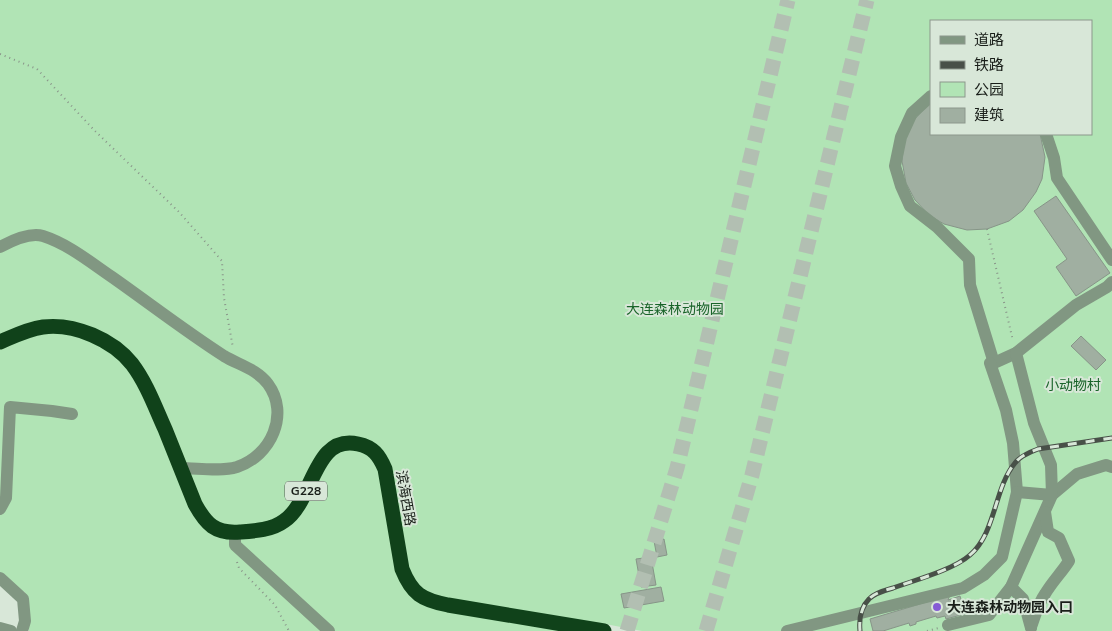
<svg xmlns="http://www.w3.org/2000/svg" width="1112" height="631" font-family="Mulish,'Noto Sans SC',sans-serif">
<style>
.green{fill:#b1e4b5;fill-rule:evenodd}
.building{fill:#a0afa1;stroke:#879588}
.lines{fill:none;stroke-linecap:round;stroke-linejoin:round}
.highway-tunnel{stroke:#b2bfb2;stroke-width:15;stroke-dasharray:15 8;stroke-linecap:butt}
.path{stroke:#899489;stroke-width:2;stroke-dasharray:1 4;stroke-linecap:butt}
.minor{stroke:#819782;stroke-width:12}
.highway{stroke:#10421a;stroke-width:15}
.rail-casing{stroke:#485048;stroke-width:5}
.rail{stroke:#d8e7d8;stroke-width:3;stroke-dasharray:9;stroke-linecap:butt}
.poi-dot{fill:#865bd5;stroke:#d8e7d8;stroke-width:2}
.labels{text-anchor:middle;stroke-width:4;stroke-linejoin:round;paint-order:stroke}
.shield{fill:#d8e7d8;stroke:#525a52;stroke-width:1}
.shield-label{font-size:12px;font-weight:bold;fill:#191e19}
.park-label{font-size:14px;fill:#196429;stroke:#d8e7d8}
.street-label{font-size:14px;fill:#191e19;stroke:#d8e7d8}
.poi-label{font-size:14px;font-weight:bold;fill:#191e19;stroke:#d8e7d8;text-anchor:start}
</style>
<rect width="100%" height="100%" fill="#d8e7d8"/>
<path class="green" d="M0,0H1112V631H642L600,623L599,631H29L25,592L0,585ZM931,21H1091V134H931Z"/>
<g class="building">
<path d="M931,102V134H1040L1045,157L1042,179L1036,192L1023,210L1009,221L987,229L967,230L944,224L929,215L915,200L906,183L902,161L904,139L913,121Z"/>
<path d="M1056,196L1110,273L1076,296L1056,267L1067,259L1034,211Z"/>
<path d="M1081,336L1106,360L1096,370L1071,346Z"/>
<path d="M664,539L667,555L657,557L654,541Z"/>
<path d="M651,557L656,585L641,587L636,559Z"/>
<path d="M661,587L664,601L624,608L621,594Z"/>
<path d="M950,595L948,600L960,596L965,614L946,619L945,616L937,618L936,616L916,622V624L910,626L909,623L883,631H873L870,619Z"/>
</g>
<g class="lines">
<g class="highway-tunnel">
<path d="M627,631L677,468L788,0"/>
<path d="M706,631L752,475L867,0"/>
</g>
<g class="path">
<path d="M0,54L37,69L95,131L179,212L222,261L224,298L233,348"/>
<path d="M987,229L1013,341"/>
<path d="M237,562L239,568L275,605L289,631"/>
<path d="M927,631L939,628"/>
</g>
<g class="minor">
<path d="M931,96L912,113L901,137L895,166L901,186L910,206L937,227L969,259L970,285L994,363L1016,353L1076,305L1107,287L1112,282"/>
<path d="M1046,134L1054,158L1057,178L1112,260"/>
<path d="M0,247C11,241 30,232 43,236C68,244 90,262 112,277C149,303 185,331 224,356C239,365 257,369 268,384C290,414 271,456 237,467C220,472 198,468 180,468"/>
<path d="M990,363L1006,410L1013,443L1017,492"/>
<path d="M0,509L6,498L10,407L52,411L72,414"/>
<path d="M235,533V545L329,631"/>
<path d="M0,578L23,599L25,621L22,631"/>
<path d="M1011,587L1023,599L1031,628"/>
<path d="M948,625L989,615L1011,587L1052,495L1077,474L1106,465L1112,467"/>
<path d="M1031,627C1035,616 1038,604 1045,594C1052,582 1062,572 1069,561L1059,538L1048,532L1045,512"/>
<path d="M0,628L11,631"/>
<path d="M787,631L963,588L984,575L1002,557L1017,492L1052,495L1051,465L1034,423L1016,353"/>
</g>
<path class="highway" d="M0,342C14,336 28,329 43,327C75,323 113,340 132,364C147,384 155,407 165,429C175,454 185,479 195,504C206,524 215,534 240,532C255,531 272,530 284,521C314,501 313,434 358,444C373,447 379,455 385,469L402,569C412,594 422,600 448,605L604,631"/>
<defs>
<path id="rail" d="M860,631C859,620 861,607 869,599C874,593 886,590 893,588C915,580 953,570 970,555C996,533 994,488 1015,463C1020,456 1030,452 1038,449L1112,438"/>
</defs>
<use href="#rail" class="rail-casing"/>
<use href="#rail" class="rail"/>
</g>
<circle class="poi-dot" cx="937" cy="607" r="5"/>
<g class="labels">
<rect class="shield" x="285" y="481.5" width="42" height="19" rx="4"/>
<g class="shield-label">
<text x="306" y="495">G228</text>
</g>
<g class="park-label">
<text x="675" y="314">大连森林动物园</text>
<text x="1073" y="390">小动物村</text>
</g>
<g class="street-label">
<text transform="translate(406 498) rotate(80)" y="5">滨海西路</text>
</g>
<g class="poi-label">
<text x="947" y="612">大连森林动物园入口</text>
</g>
</g>
<rect x="930" y="20" width="162" height="115" fill="#d8e7d8" stroke="#8c978c"/>
<rect x="940" y="36" width="25" height="8" fill="#819782" stroke="#8c978c"/>
<text x="974" y="45" font-size="15" fill="#191e19">道路</text>
<rect x="940" y="61" width="25" height="8" fill="#485048" stroke="#8c978c"/>
<text x="974" y="70" font-size="15" fill="#191e19">铁路</text>
<rect x="940" y="82" width="25" height="15" fill="#b1e4b5" stroke="#8c978c"/>
<text x="974" y="95" font-size="15" fill="#191e19">公园</text>
<rect x="940" y="108" width="25" height="15" fill="#a0afa1" stroke="#8c978c"/>
<text x="974" y="120" font-size="15" fill="#191e19">建筑</text>
</svg>
